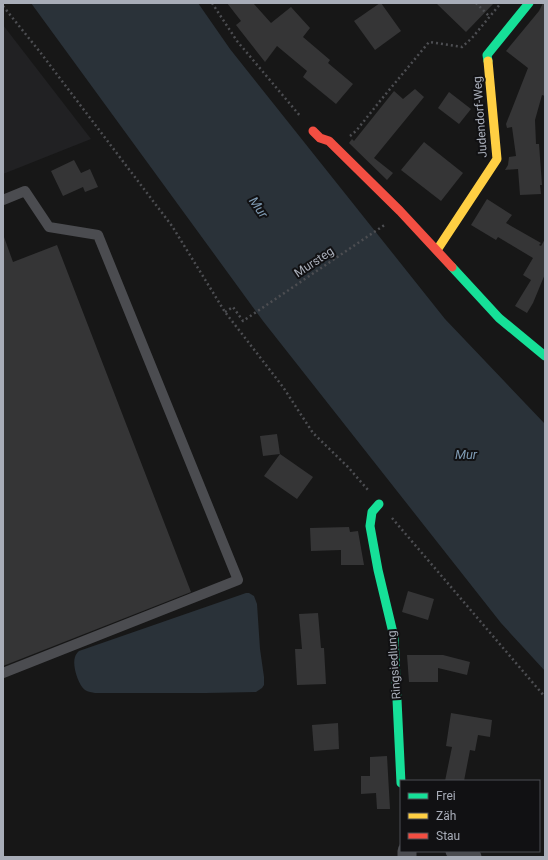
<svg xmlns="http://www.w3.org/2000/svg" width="548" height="860" font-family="Roboto,sans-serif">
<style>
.built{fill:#212123}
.water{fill:#2a3239}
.building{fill:#353536}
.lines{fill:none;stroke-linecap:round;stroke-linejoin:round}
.path{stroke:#4d4e52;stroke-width:2.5;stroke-dasharray:2 3;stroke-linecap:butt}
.lane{stroke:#4b4c50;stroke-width:10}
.street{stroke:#4b4c50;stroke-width:19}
.fast{stroke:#16e098;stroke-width:9}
.slow{stroke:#ffcf43;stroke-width:9}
.jam{stroke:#f24e42;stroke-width:9}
.labels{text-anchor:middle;stroke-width:4;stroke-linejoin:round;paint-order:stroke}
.street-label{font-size:12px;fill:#a8adb8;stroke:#111113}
.water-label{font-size:13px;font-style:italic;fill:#7f9bb3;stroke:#111113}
</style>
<rect width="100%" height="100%" fill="#171717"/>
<path class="built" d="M3,25L91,139L3,174Z"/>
<g class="water">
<path d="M31,3H198L230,49L445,319L545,424V671L501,623L263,321Z"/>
<path d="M246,593H249L254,596L257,604L260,649L264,677V685L262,688L256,692L205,693H95C92,692 88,692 85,690C78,685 72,665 75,657C76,654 77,653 79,651Z"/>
</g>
<g class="building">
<path d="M227,3H253L271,23L291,7L310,28L303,37L330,60L328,63L353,84L336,104L303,77L307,71L277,46L265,62L236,25L241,21Z"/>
<path d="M380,3H381L401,31L375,50L354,21Z"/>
<path d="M436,3H494L466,32Z"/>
<path d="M543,3H545V96L542,95L535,120L536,144H539L542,185H540L541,194L520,195L518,169L505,170L508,165L509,157L516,156L512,127L507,128L506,124L528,68L506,51L539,11Z"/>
<path d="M415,89L424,97L374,158L393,173L387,180L349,143L352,139L354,141L394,91L403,99Z"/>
<path d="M449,92L471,109L459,124L438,108Z"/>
<path d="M424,142L463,173L441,201L401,170Z"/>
<path d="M74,160L81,173L90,169L98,187L85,192L83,187L63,196L51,171Z"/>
<path d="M487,199L512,215L506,223L541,243L539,245L541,246L545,239V274L533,303L527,313L515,306L531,280L523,275L533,258L498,237L496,240L471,225Z"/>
<path d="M3,237H4L13,262L57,245L191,592L3,666Z"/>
<path d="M277,434L280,454L263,456L260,436Z"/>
<path d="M280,454L313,477L297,499L264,476Z"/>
<path d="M349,527L350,532L358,531L364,565H341V550L311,551L310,528Z"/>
<path d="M408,591L434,599L428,620L402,612Z"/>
<path d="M318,613L321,648H324L326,684L297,685L295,649H302L299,614Z"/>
<path d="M407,655H443L470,662L467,675L438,668V682H409Z"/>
<path d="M451,713L492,720L490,737L478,735L475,751L470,750L464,781H445L452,747L446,746Z"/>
<path d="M338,723L339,749L314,751L312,725Z"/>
<path d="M387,756L390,809H377L376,793L361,794V776H370V757Z"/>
</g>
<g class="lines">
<g class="path">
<path d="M212,3L237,41L301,117"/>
<path d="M476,3L490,17"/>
<path d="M3,6L40,52L172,226L225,312L283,387L313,433L348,467L368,490"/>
<path d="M350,136L356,131L380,101L429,42L462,47L472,38L501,3"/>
<path d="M225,312L233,307L243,321L386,224"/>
<path d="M392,518L545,697"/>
</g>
<path class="lane" d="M3,200L25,191L49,227L98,235L238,580L3,673"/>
<g class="street">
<path d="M407,851V857"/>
<path d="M455,851L472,857"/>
</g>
<g class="fast">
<path d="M488,61L487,55L529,3"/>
<path d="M452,267L499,318L545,356"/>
<path d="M379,504L372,512L370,526L378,570L394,637L401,783"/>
</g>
<path class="slow" d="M437,250L497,159L488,61"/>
<path class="jam" d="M313,131L320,138L329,141L400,211L452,267"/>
</g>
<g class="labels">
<g class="street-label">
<text transform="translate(480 117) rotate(-94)" y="4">Judendorf-Weg</text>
<text transform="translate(314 262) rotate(-34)" y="4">Mursteg</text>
<text transform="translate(394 665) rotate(-94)" y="4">Ringsiedlung</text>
</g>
<g class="water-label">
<text transform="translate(259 207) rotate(55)" y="5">Mur</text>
<text x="466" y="459">Mur</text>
</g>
</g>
<rect width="548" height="860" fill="none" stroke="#a8adb8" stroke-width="8"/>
<rect x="400" y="780" width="140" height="72" fill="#111113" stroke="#4d4f55"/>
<rect x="408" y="793" width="20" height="6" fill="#16e098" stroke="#4d4f55"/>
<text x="436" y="800" font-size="12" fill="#a8adb8">Frei</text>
<rect x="408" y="813" width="20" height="6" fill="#ffcf43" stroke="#4d4f55"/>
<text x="436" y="820" font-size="12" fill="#a8adb8">Zäh</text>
<rect x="408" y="833" width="20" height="6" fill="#f24e42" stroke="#4d4f55"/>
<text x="436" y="840" font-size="12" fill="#a8adb8">Stau</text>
</svg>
